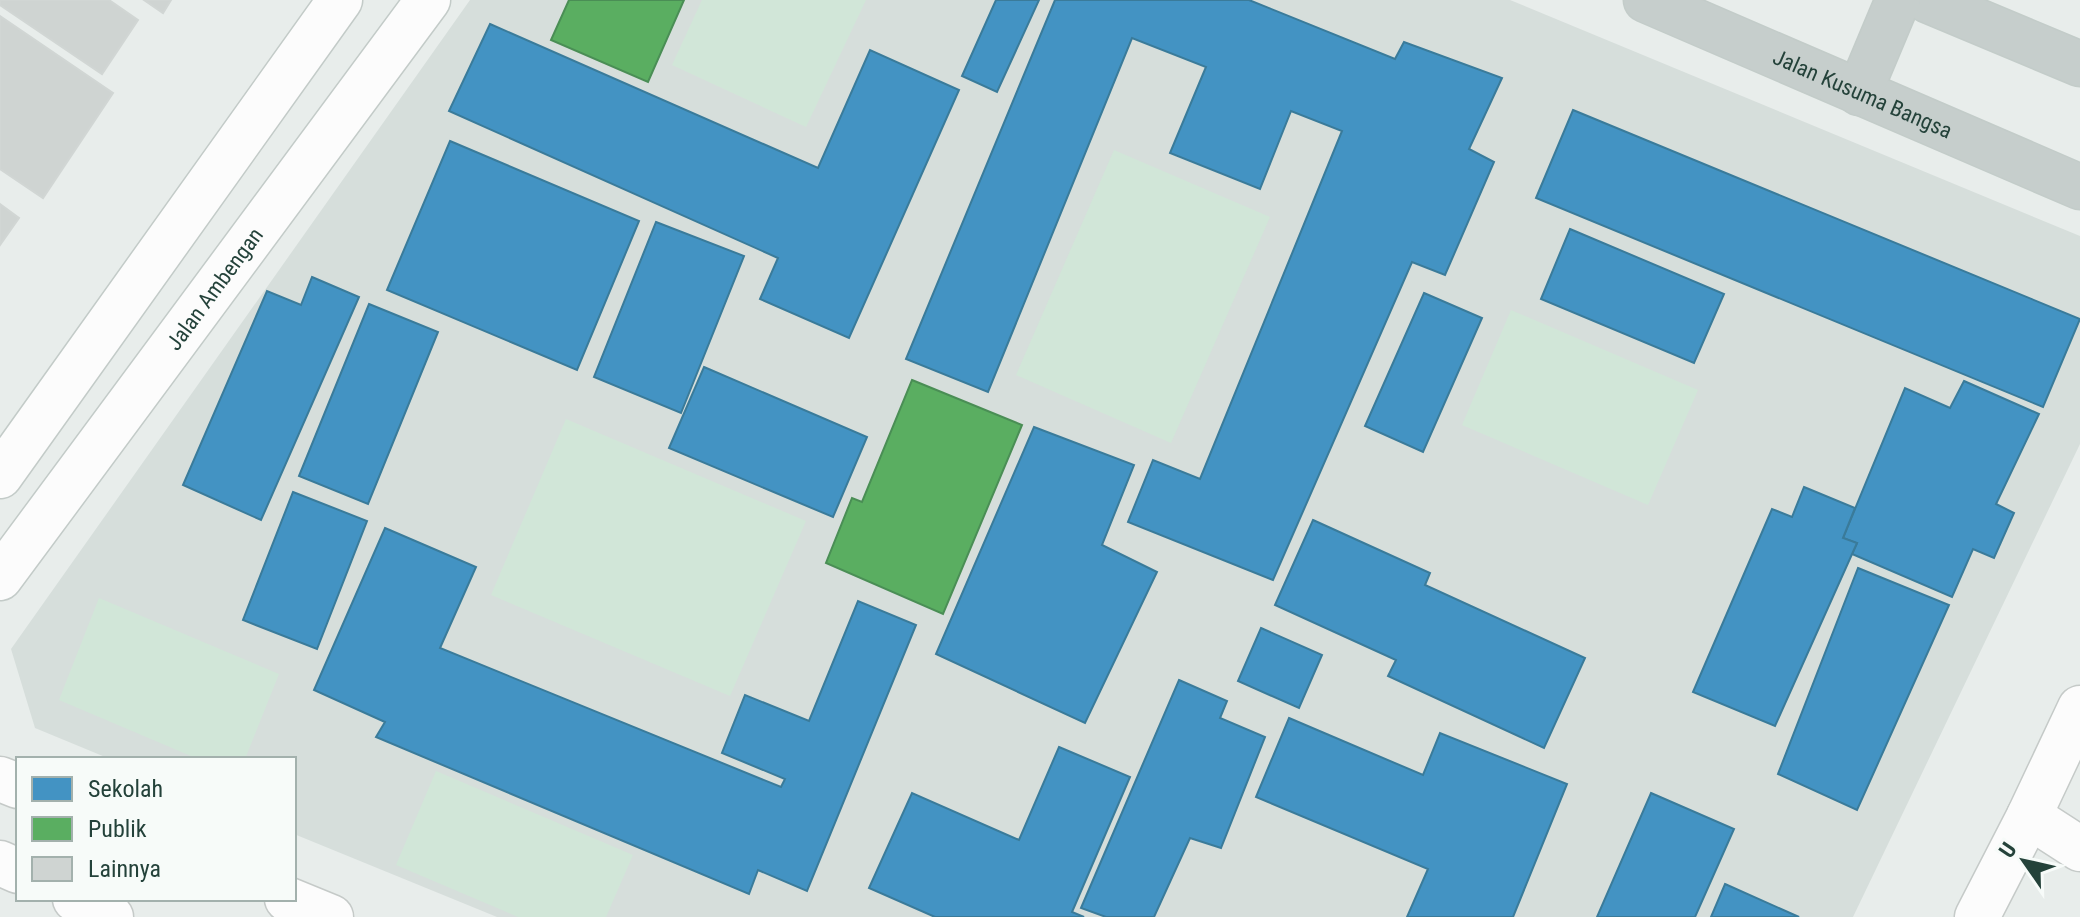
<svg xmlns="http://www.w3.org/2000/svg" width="2080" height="917" font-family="'Roboto Condensed',sans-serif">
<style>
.built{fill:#d6dedb}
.green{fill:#d1e6d8}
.schools{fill:#4393c3;stroke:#3a7b9a;stroke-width:2}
.public{fill:#5aae61;stroke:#4a8e55;stroke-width:2}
.building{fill:#cfd4d2;stroke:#d1d6d4;stroke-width:2}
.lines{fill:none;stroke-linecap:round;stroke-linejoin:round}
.minor-casing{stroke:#c5cac8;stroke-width:47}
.tertiary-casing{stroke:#c5cac8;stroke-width:47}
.secondary-casing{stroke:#c3cbc8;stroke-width:47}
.trunk-casing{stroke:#c3ccc9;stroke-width:47}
.minor{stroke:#fcfcfc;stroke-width:44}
.tertiary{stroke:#fcfcfc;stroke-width:44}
.secondary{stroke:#fcfcfc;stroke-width:44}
.trunk{stroke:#c6cecc;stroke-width:44}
.labels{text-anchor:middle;stroke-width:8;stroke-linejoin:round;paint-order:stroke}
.street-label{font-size:22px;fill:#24423a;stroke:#f7fbf9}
</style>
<rect width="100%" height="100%" fill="#e8edeb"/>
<path class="built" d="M470,0H1510L2080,236V444L1853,917H497L294,834V759H110L35,728L11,649Z"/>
<g class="green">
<path d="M702,0H866L806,127L672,65Z"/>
<path d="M1114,150L1270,217L1171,443L1016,375Z"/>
<path d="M1511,310L1698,390L1648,505L1462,425Z"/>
<path d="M566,419L806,521L730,696L491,595Z"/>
<path d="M99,598L279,674L245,759H198L59,700Z"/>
<path d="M436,771L633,855L606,917H518L396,865Z"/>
</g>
<g class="schools">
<path d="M996,0H1039L997,92L962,76Z"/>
<path d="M1055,0H1249L1395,59L1404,42L1502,78L1469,149L1494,162L1445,275L1412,262L1273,580L1128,522L1153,460L1200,479L1342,131L1291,111L1260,189L1170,153L1206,67L1132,38L988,392L906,359Z"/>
<path d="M490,24L818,168L870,50L959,90L849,338L760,299L778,258L449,111Z"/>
<path d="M1573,110L2080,319L2043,407L1536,198Z"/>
<path d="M450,141L639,221L577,370L387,290Z"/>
<path d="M656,222L744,256L681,413L594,377Z"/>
<path d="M1570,229L1724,294L1694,363L1541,299Z"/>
<path d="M312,277L359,297L261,520L183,485L267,291L301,305Z"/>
<path d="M1424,293L1482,318L1423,452L1365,426Z"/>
<path d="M369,304L438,332L368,504L299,476Z"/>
<path d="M704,367L867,437L833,517L669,448Z"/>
<path d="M1964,381L2039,414L1996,504L2014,513L1994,558L1973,549L1952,597L1852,554L1857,543L1843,538L1905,388L1950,408Z"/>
<path d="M1034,427L1134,465L1102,545L1157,572L1085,723L936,654Z"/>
<path d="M1804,487L1855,508L1843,538L1857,543L1775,726L1693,692L1772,509L1792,517Z"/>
<path d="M293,492L367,521L317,649L243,620Z"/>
<path d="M1313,520L1430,573L1425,585L1585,658L1544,748L1388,676L1396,660L1275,605Z"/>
<path d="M385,528L476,567L440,648L781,787L785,779L722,753L745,695L809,721L858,601L916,625L807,891L758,870L749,894L376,737L385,722L314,690Z"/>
<path d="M1858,568L1949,605L1857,810L1778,774Z"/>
<path d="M1261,628L1322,655L1299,708L1238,681Z"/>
<path d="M1179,680L1227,701L1220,718L1265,737L1221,848L1190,838L1154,917H1106L1081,908Z"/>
<path d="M1289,718L1423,775L1440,733L1567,784L1513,917H1407L1428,869L1256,797Z"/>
<path d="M1059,747L1130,777L1072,912L1084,917H935L869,888L912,793L1019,840Z"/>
<path d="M1651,793L1734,829L1695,917H1597Z"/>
<path d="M1725,884L1799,917H1711Z"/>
</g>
<g class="public">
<path d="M569,0H684L648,82L551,40Z"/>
<path d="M912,380L1022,425L943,614L826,563L852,498L862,502Z"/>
</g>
<g class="building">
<path d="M0,0H109L138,20L102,74L0,5Z"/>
<path d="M144,0H171L163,13Z"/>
<path d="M0,16L113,93L43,198L0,169Z"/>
<path d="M0,204L19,218L0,245Z"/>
</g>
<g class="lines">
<defs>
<path id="minor" d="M2029,816L2080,849"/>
<g id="tertiary">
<path d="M0,779L18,786"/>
<path d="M0,863L18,871"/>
<path d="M75,899L111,917"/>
<path d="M287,899L331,917"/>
<path d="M1977,917L2029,816L2080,708"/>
</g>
<g id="secondary">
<path d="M0,476L340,0"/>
<path id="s1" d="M0,578L428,0"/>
</g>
<g id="trunk">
<path id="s2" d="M1646,0L2080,187"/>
<path d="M1927,0L2080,64"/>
<path d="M1859,93L1898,0"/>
</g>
</defs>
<use href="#minor" class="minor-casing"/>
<use href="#tertiary" class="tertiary-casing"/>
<use href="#secondary" class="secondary-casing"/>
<use href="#trunk" class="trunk-casing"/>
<use href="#minor" class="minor"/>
<use href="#tertiary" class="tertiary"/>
<use href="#secondary" class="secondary"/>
<use href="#trunk" class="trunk"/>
</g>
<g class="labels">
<g class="street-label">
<text dy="8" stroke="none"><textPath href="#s2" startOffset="236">Jalan Kusuma Bangsa</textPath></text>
<text dy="8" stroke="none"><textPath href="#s1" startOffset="360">Jalan Ambengan</textPath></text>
</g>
</g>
<rect x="16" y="757" width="280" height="144" fill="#f7fbf9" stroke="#a3b1ad" stroke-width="2"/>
<rect x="32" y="777" width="40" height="24" fill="#4393c3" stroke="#a3b1ad" stroke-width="2"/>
<text x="88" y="797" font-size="24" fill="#24423a">Sekolah</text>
<rect x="32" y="817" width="40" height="24" fill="#5aae61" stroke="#a3b1ad" stroke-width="2"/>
<text x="88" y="837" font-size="24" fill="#24423a">Publik</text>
<rect x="32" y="857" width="40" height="24" fill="#cfd4d2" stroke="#a3b1ad" stroke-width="2"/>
<text x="88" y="877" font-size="24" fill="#24423a">Lainnya</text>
<g transform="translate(2024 861) rotate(304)" stroke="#f7fbf9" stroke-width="6" paint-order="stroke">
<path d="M0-6L14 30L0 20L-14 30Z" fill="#24423a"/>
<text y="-12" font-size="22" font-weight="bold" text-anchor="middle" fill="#24423a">U</text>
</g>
</svg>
